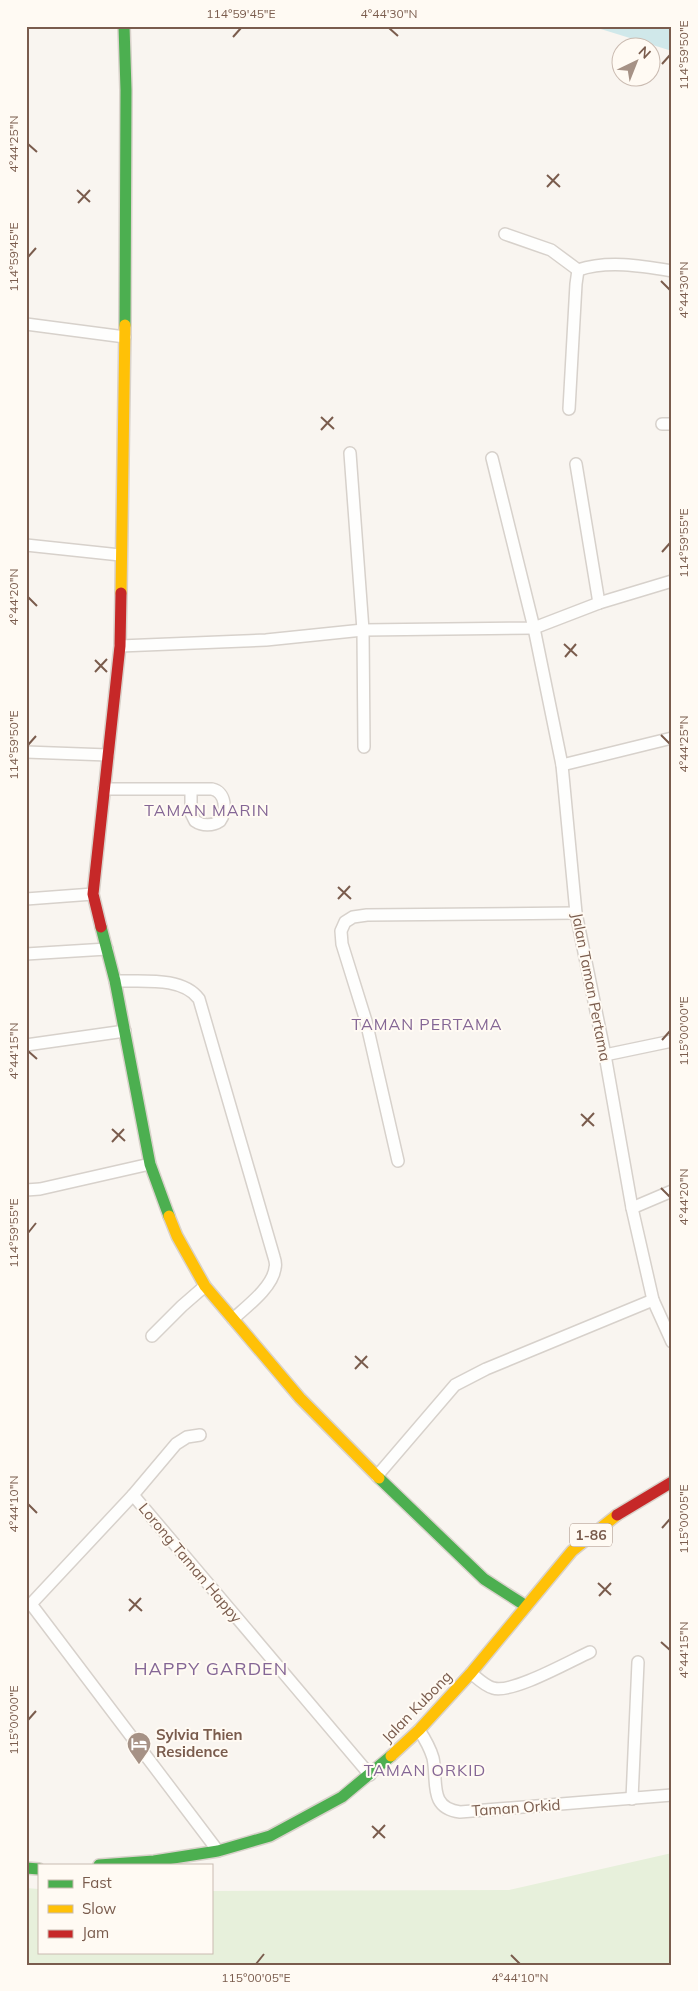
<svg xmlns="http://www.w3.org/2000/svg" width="698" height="1991" font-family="Mulish,sans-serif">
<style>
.green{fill:#e7f0db}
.water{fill:#d0e8ea}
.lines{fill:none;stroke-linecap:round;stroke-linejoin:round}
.street-casing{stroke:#d7d1cb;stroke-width:14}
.fast-casing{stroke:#d9d2cb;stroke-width:14}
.slow-casing{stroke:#d9d2cb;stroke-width:14}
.jam-casing{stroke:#d9d2cb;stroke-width:14}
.street{stroke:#fefefd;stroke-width:11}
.fast{stroke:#4caf50;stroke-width:11}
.slow{stroke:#ffc107;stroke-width:11}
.jam{stroke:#c62828;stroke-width:11}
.ticks{fill:none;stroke:#7a5c4d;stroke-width:2}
.labels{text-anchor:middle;stroke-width:4;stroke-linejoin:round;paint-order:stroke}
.shield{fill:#fffaf3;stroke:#a28b7f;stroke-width:1}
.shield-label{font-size:14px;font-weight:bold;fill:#7a5c4d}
.street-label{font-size:15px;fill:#7a5c4d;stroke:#fffaf3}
.poi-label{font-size:15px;font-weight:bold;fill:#7a5c4d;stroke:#fffaf3;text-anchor:start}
.neighbourhood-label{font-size:16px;letter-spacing:1px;fill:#846695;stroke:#fffaf3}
.quarter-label{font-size:18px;letter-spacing:1px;fill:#846695;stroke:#fffaf3}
.neatline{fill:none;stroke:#7a5c4d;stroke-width:2}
.ticks-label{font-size:12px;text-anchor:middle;fill:#7a5c4d}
</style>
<rect width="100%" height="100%" fill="#f9f5f0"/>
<path class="green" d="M672,1853V1965H26V1888L39,1889V1952H211V1891L509,1890Z"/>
<path class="water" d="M591,26H672V51Z"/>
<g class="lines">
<defs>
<g id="street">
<path d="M505,234L551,250L578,270"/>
<path d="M578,270C608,260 642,266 672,271"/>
<path d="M26,324L125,337"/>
<path d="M569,409L576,284L578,270"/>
<path d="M662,424H672"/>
<path d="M350,453L363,630L364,747"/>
<path d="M492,458L534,628L562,765L576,913L605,1055L632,1208L653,1300L672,1342"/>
<path d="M576,464L599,603"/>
<path d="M26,545L120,555"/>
<path d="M120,646L266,640L363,630L534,628L599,603L672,581"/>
<path d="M26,752L108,755"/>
<path d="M562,765L672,738"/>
<path d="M104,789H212C226,792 227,811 220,821C213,826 202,826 195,821L191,813V789"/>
<path d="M26,899L93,894"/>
<path d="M26,954L107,949"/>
<path d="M115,981C141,982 182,976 199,999L274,1257C275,1260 276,1265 275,1268C273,1287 246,1307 233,1319"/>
<path d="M26,1045L125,1031"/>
<path d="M605,1055L672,1041"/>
<path d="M398,1161L366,1021L342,944L341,931L345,922L353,917L367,915L576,913"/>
<path d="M26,1190L40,1189L150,1164"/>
<path d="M632,1208L672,1191"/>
<path d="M152,1336L182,1306L205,1286"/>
<path d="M377,1476L455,1385L486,1369L653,1300"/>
<path d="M133,1495L176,1444L187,1437L200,1435"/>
<path d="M471,1673C477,1678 485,1686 493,1688C512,1694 570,1661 590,1652"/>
<path d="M419,1730C425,1739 430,1748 433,1758C438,1781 428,1808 460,1812L672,1795"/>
<path d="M632,1799L638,1662"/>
<path d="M218,1851L31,1604L133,1495L370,1775"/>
</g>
<g id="fast">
<path d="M124,26L126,90L125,325"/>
<path d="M101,927L115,981L150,1164L169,1216"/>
<path d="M379,1478L484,1579L526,1606"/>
<path d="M99,1865L154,1861L218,1851L270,1836L342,1797L391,1756"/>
<path d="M26,1868L39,1869"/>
</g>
<g id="slow">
<path d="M121,593L125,325"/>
<path d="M169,1216L177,1236L205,1286L300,1398L379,1478"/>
<path d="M391,1756L419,1730L471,1673L572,1551L617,1515"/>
</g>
<g id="jam">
<path d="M101,927L93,894L120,646L121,593"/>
<path d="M617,1515L672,1482"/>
</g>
</defs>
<use href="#street" class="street-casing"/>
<use href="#fast" class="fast-casing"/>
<use href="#slow" class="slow-casing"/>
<use href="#jam" class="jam-casing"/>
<use href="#street" class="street"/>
<use href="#fast" class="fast"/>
<use href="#slow" class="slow"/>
<use href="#jam" class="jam"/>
</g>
<path class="ticks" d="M389,28L398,36M233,37L241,28M662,64L670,55M28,144L37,152M547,175L560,187M547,187L559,174M77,190L90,202M78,203L90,190M28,257L36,248M661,281L670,290M321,417L334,429M321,430L333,417M662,552L670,543M28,597L37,606M564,644L577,656M565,657L576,644M95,660L107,672M95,672L107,659M661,735L670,744M28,745L36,736M338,887L351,899M338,899L350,886M662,1040L670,1031M28,1051L37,1059M581,1114L594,1126M582,1126L594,1113M112,1129L125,1141M112,1142L124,1129M661,1188L670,1197M28,1233L36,1223M355,1356L368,1368M355,1369L367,1356M28,1504L37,1513M662,1528L670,1519M598,1583L611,1595M599,1596L611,1583M129,1599L142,1611M129,1611L141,1598M661,1642L670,1650M28,1720L36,1711M372,1826L385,1838M373,1838L385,1825M511,1955L520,1964M256,1964L264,1954"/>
<defs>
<symbol id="hotel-pin" viewBox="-11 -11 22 30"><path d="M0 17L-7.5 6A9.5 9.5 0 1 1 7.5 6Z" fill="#a69286" stroke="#fffaf3"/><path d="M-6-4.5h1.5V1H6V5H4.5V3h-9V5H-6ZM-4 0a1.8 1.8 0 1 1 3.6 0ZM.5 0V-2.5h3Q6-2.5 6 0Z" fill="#fff"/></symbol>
</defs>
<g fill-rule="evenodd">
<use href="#hotel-pin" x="125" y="1730" width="28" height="38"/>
</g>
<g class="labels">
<rect class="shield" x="570" y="1523.5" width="42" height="23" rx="4"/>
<g class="shield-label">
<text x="591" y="1540">1-86</text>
</g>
<g class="street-label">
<text transform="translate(591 987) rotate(79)" y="5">Jalan Taman Pertama</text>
<text transform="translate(190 1563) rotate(50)" y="5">Lorong Taman Happy</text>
<text transform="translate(417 1707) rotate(-46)" y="5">Jalan Kubong</text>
<text transform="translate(516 1808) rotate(-4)" y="5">Taman Orkid</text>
</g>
<g class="poi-label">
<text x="156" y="1740">Sylvia Thien<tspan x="156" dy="17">Residence</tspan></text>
</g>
<g class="neighbourhood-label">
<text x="207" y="816">TAMAN MARIN</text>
<text x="427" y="1030">TAMAN PERTAMA</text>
<text x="425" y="1776">TAMAN ORKID</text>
</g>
<g class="quarter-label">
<text x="211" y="1675">HAPPY GARDEN</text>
</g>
</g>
<rect width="698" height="1991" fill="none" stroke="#fffaf3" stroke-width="55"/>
<rect x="38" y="1864" width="175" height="90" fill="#fffaf3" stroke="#cabbb1"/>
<rect x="48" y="1880" width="25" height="8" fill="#4caf50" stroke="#cabbb1"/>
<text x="82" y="1888" font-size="15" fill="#7a5c4d">Fast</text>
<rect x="48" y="1905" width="25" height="8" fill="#ffc107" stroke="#cabbb1"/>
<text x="82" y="1914" font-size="15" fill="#7a5c4d">Slow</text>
<rect x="48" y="1930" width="25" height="8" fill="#c62828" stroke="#cabbb1"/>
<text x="82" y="1938" font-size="15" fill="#7a5c4d">Jam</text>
<g transform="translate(636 62) rotate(43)"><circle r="24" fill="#fffaf3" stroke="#cabbb1"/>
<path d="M0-4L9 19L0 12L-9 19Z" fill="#a69286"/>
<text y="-8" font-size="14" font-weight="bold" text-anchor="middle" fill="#7a5c4d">N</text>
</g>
<rect x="28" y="28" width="642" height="1936" class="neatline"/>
<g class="ticks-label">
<text x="241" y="18">114°59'45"E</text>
<text x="389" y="18">4°44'30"N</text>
<text transform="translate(684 55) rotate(-90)" y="4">114°59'50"E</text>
<text transform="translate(14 144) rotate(-90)" y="4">4°44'25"N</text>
<text transform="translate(14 257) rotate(-90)" y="4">114°59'45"E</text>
<text transform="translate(684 290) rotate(-90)" y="4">4°44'30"N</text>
<text transform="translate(684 543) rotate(-90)" y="4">114°59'55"E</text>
<text transform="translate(14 597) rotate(-90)" y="4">4°44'20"N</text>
<text transform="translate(684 744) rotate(-90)" y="4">4°44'25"N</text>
<text transform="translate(14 745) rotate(-90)" y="4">114°59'50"E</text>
<text transform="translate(684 1031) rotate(-90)" y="4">115°00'00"E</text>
<text transform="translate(14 1051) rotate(-90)" y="4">4°44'15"N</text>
<text transform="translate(684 1197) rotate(-90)" y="4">4°44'20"N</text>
<text transform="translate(14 1233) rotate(-90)" y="4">114°59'55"E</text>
<text transform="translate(14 1504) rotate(-90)" y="4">4°44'10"N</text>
<text transform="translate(684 1519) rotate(-90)" y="4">115°00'05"E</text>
<text transform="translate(684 1650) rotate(-90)" y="4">4°44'15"N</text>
<text transform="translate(14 1720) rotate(-90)" y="4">115°00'00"E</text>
<text x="256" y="1982">115°00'05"E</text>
<text x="520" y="1982">4°44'10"N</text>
</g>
</svg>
